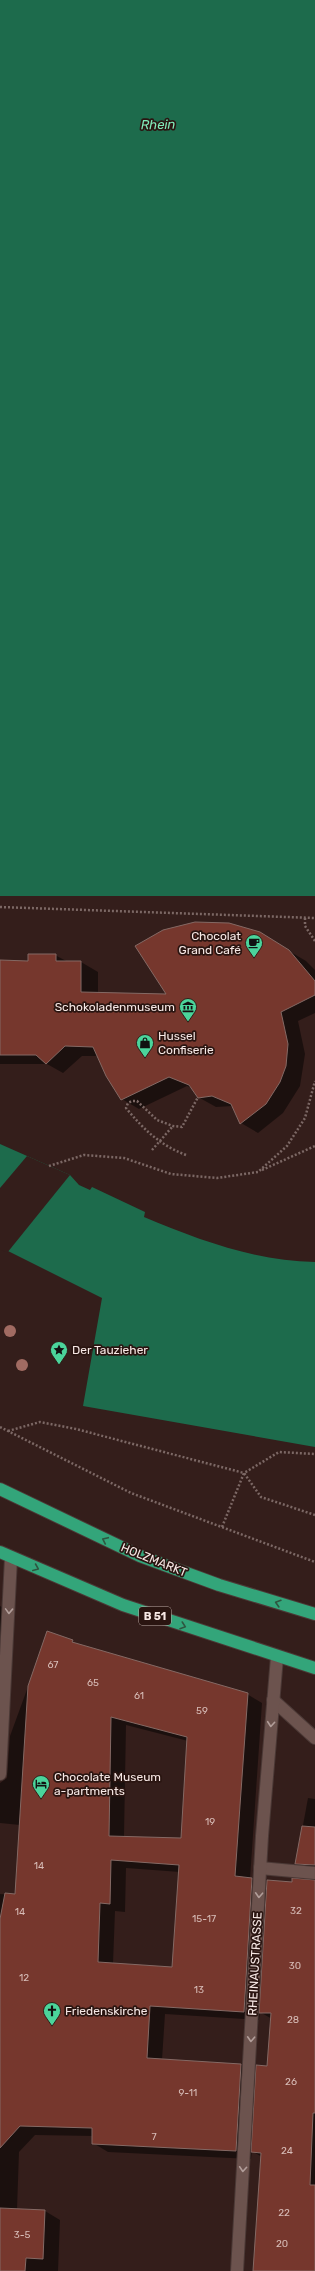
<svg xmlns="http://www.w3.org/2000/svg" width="315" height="2271" font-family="Rubik,sans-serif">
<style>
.water{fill:#1d6b4c}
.pier{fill:#341e1b}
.shadow{fill:#0007;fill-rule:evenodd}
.building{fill:#76372d;stroke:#846964;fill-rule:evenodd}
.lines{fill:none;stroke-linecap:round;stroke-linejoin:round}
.lane-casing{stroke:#4b3936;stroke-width:14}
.street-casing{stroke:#4b3936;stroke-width:14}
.primary-casing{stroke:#4b3936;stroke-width:14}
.path{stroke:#7c6865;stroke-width:2.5;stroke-dasharray:2 2;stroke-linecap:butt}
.lane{stroke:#6c534e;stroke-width:12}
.street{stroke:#6c534e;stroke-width:12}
.primary{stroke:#33a57a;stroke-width:12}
.tree{fill:#a16b62}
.oneway{stroke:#2e5640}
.oneway2{stroke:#b29e9a}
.labels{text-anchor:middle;stroke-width:3.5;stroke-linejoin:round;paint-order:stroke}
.number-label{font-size:10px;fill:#d7bcb7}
.shield{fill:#2a1511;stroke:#baa9a5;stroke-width:1}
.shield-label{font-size:11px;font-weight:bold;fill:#f7e8e5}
.poi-label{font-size:12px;fill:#f7e8e5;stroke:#2a1511;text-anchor:start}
.street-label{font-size:12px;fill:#f7e8e5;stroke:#2a1511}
.water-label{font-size:13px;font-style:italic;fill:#80e9b8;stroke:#2a1511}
</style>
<rect width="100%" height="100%" fill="#341e1b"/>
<g class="water">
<rect x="0" y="0" width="315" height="896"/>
<path d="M0,1144L70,1175L79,1185L90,1190L92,1187L145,1212L144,1217C199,1240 255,1261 315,1262V1447L83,1406L102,1298L0,1247Z"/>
</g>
<path class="pier" d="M27,1156L70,1175L7,1253L0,1249V1188Z"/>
<g class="shadow">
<path d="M277,944L306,961L315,970V1013L298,1021L305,1054L300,1086L283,1113L258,1133L241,1123L233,1106L216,1107L198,1097L192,1088L187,1086L139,1109L122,1099L98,1056H82L63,1073L47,1064H0V961L29,962L55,955L68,962H81L98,972V993L168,995Z"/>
<path d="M0,1606L7,1610L0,1700Z"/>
<path d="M48,1632L81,1646L247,1694L262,1703L250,1879L268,1888L315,1881V2271H254L262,2157L252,2151L251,2159L108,2152L93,2143V2136L35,2135L19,2152L17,2210L45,2211L60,2220L58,2271H0V1894L16,1895L20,1825L0,1823V1783L7,1778L10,1736ZM126,1725L188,1741L182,1839L124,1837ZM126,1868L180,1872L173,1968L113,1964L115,1911L125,1912ZM260,2012L272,2019L268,2067L257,2074L241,2065L162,2060L165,2014L259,2020Z"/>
<path d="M308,1798L315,1799V1872L296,1863Z"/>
</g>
<g class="building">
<path d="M195,922L229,923L260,932L289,950L315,981V995L281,1012L288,1044L286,1066L280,1082L266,1104L240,1124L231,1104L212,1096L198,1098L189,1085L169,1077L121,1100L106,1076L93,1047L65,1046L46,1064L36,1055H0V960L28,961V954H56V961H81V992L166,994L135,946L163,930Z"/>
<path d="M47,1631L73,1640L72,1642L248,1693L235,1876L252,1878L244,2012L150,2006L147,2058L241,2064L236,2151L92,2144V2128L20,2126L0,2148V1919L5,1893L15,1894L28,1686ZM111,1717L187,1737L181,1838L109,1836ZM111,1860L179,1865L172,1967L98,1962L100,1903L110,1904Z"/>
<path d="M302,1826L315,1827V1865L295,1864Z"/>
<path d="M292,1878L315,1880V2113H313L310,2185H315V2271H253L261,2153L251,2152L256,2065L267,2066L271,2013H259L267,1880L292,1882Z"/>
<path d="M0,2208L45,2210L43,2259L26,2258L25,2271H0Z"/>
</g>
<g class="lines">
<defs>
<g id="lane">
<path d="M273,1700L315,1738"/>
<path d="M260,1868L315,1873"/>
</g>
<g id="street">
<path d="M0,1774L11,1558"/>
<path d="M237,2271L262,1836L277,1657"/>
</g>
<g id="primary">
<path d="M0,1489L140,1556L219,1585L315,1614"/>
<path d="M0,1552L123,1605L315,1668"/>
</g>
</defs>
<use href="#lane" class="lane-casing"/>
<use href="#street" class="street-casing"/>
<use href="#primary" class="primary-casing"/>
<g class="path">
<path d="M0,907L315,918"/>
<path d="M305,918V926L315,941"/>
<path d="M152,1150L173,1126"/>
<path d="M186,1155C160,1145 144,1130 126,1108L128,1103L132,1101H137L157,1120L173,1126L182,1127L198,1097"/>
<path d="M49,1166L84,1155L124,1158L171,1174L217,1178L258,1172L287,1146L305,1118L315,1081"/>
<path d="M262,1170L315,1146"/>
<path d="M0,1427L131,1493L315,1562"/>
<path d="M8,1431L40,1422L76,1429L244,1473L261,1497L315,1515"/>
<path d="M222,1527L244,1473L279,1452L315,1454"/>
</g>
<use href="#lane" class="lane"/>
<use href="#street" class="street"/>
<use href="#primary" class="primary"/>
</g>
<g class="tree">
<circle cx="10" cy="1331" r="6"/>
<circle cx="22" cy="1365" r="6"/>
</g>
<defs><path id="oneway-chevron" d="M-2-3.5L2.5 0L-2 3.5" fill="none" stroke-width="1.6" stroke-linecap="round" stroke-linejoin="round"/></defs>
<g class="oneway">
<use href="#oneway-chevron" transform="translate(105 1540) rotate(-155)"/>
<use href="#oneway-chevron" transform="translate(36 1568) rotate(23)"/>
<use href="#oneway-chevron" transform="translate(278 1603) rotate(-163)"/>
<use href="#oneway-chevron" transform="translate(183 1626) rotate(19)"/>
</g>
<g class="oneway2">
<use href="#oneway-chevron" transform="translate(9 1611) rotate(92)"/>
<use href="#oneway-chevron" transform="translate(271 1724) rotate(95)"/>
<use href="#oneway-chevron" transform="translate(259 1895) rotate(93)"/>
<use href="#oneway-chevron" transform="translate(251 2039) rotate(93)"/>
<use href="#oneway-chevron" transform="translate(243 2169) rotate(94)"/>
</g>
<defs>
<symbol id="cafe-pin" viewBox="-11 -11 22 30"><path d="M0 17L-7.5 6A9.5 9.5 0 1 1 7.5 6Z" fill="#4bd49b" stroke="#2a1511"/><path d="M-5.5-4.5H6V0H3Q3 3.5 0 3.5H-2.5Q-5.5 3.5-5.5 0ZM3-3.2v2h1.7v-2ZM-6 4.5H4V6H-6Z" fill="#111"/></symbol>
<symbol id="museum-pin" viewBox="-11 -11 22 30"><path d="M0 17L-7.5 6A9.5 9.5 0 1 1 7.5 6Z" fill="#4bd49b" stroke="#2a1511"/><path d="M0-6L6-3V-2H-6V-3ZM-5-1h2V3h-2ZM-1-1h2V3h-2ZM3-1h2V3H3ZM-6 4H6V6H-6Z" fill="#111"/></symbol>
<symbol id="shop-pin" viewBox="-11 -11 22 30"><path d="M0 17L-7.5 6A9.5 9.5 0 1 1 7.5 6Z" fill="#4bd49b" stroke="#2a1511"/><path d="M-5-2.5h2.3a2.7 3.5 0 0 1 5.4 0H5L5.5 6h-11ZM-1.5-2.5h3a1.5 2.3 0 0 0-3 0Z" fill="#111"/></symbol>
<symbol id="sight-pin" viewBox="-11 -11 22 30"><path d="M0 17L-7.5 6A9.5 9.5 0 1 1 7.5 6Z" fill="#4bd49b" stroke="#2a1511"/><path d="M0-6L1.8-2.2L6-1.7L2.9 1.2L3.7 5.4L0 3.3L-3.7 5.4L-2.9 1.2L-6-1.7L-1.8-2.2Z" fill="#111"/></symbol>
<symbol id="hotel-pin" viewBox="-11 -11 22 30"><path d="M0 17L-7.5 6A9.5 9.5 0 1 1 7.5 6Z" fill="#4bd49b" stroke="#2a1511"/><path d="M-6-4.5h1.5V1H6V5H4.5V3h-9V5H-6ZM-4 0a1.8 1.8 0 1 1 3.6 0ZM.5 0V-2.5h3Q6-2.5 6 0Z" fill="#111"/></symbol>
<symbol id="church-pin" viewBox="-11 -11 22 30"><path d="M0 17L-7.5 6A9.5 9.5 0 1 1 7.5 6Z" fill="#4bd49b" stroke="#2a1511"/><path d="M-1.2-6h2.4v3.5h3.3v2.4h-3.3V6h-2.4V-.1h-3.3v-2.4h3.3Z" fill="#111"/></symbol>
</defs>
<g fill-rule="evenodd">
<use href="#cafe-pin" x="244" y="933" width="20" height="27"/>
<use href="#museum-pin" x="178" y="997" width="20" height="27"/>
<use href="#shop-pin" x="135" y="1033" width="20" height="27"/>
<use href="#sight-pin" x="49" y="1340" width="20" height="27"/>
<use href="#hotel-pin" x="31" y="1774" width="20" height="27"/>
<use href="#church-pin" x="42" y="2001" width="20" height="27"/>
</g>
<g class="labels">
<g class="number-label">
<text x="53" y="1668">67</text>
<text x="93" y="1686">65</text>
<text x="139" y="1699">61</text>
<text x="202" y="1714">59</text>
<text x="210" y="1825">19</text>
<text x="39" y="1869">14</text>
<text x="296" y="1914">32</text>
<text x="20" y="1915">14</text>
<text x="204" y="1922">15-17</text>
<text x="295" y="1969">30</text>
<text x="24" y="1981">12</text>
<text x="199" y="1993">13</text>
<text x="293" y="2023">28</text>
<text x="291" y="2085">26</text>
<text x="188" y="2096">9-11</text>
<text x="154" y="2140">7</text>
<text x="287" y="2154">24</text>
<text x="284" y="2216">22</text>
<text x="22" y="2238">3-5</text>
<text x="282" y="2247">20</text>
</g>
<rect class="shield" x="139" y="1607" width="32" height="18" rx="3"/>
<g class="shield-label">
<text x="155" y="1620">B 51</text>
</g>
<g class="poi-label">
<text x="241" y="940" text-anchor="end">Chocolat<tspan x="241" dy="14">Grand Café</tspan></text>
<text x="175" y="1011" text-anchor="end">Schokoladenmuseum</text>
<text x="158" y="1040">Hussel<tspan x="158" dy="14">Confiserie</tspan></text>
<text x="72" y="1354">Der Tauzieher</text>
<text x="54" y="1781">Chocolate Museum<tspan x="54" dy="14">a-partments</tspan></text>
<text x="65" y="2015">Friedenskirche</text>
</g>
<g class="street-label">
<text transform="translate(154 1560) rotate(22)" y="4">HOLZMARKT</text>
<text transform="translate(255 1964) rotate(-87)" y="4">RHEINAUSTRASSE</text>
</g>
<g class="water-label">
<text transform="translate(158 124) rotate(-1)" y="5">Rhein</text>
</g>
</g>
</svg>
